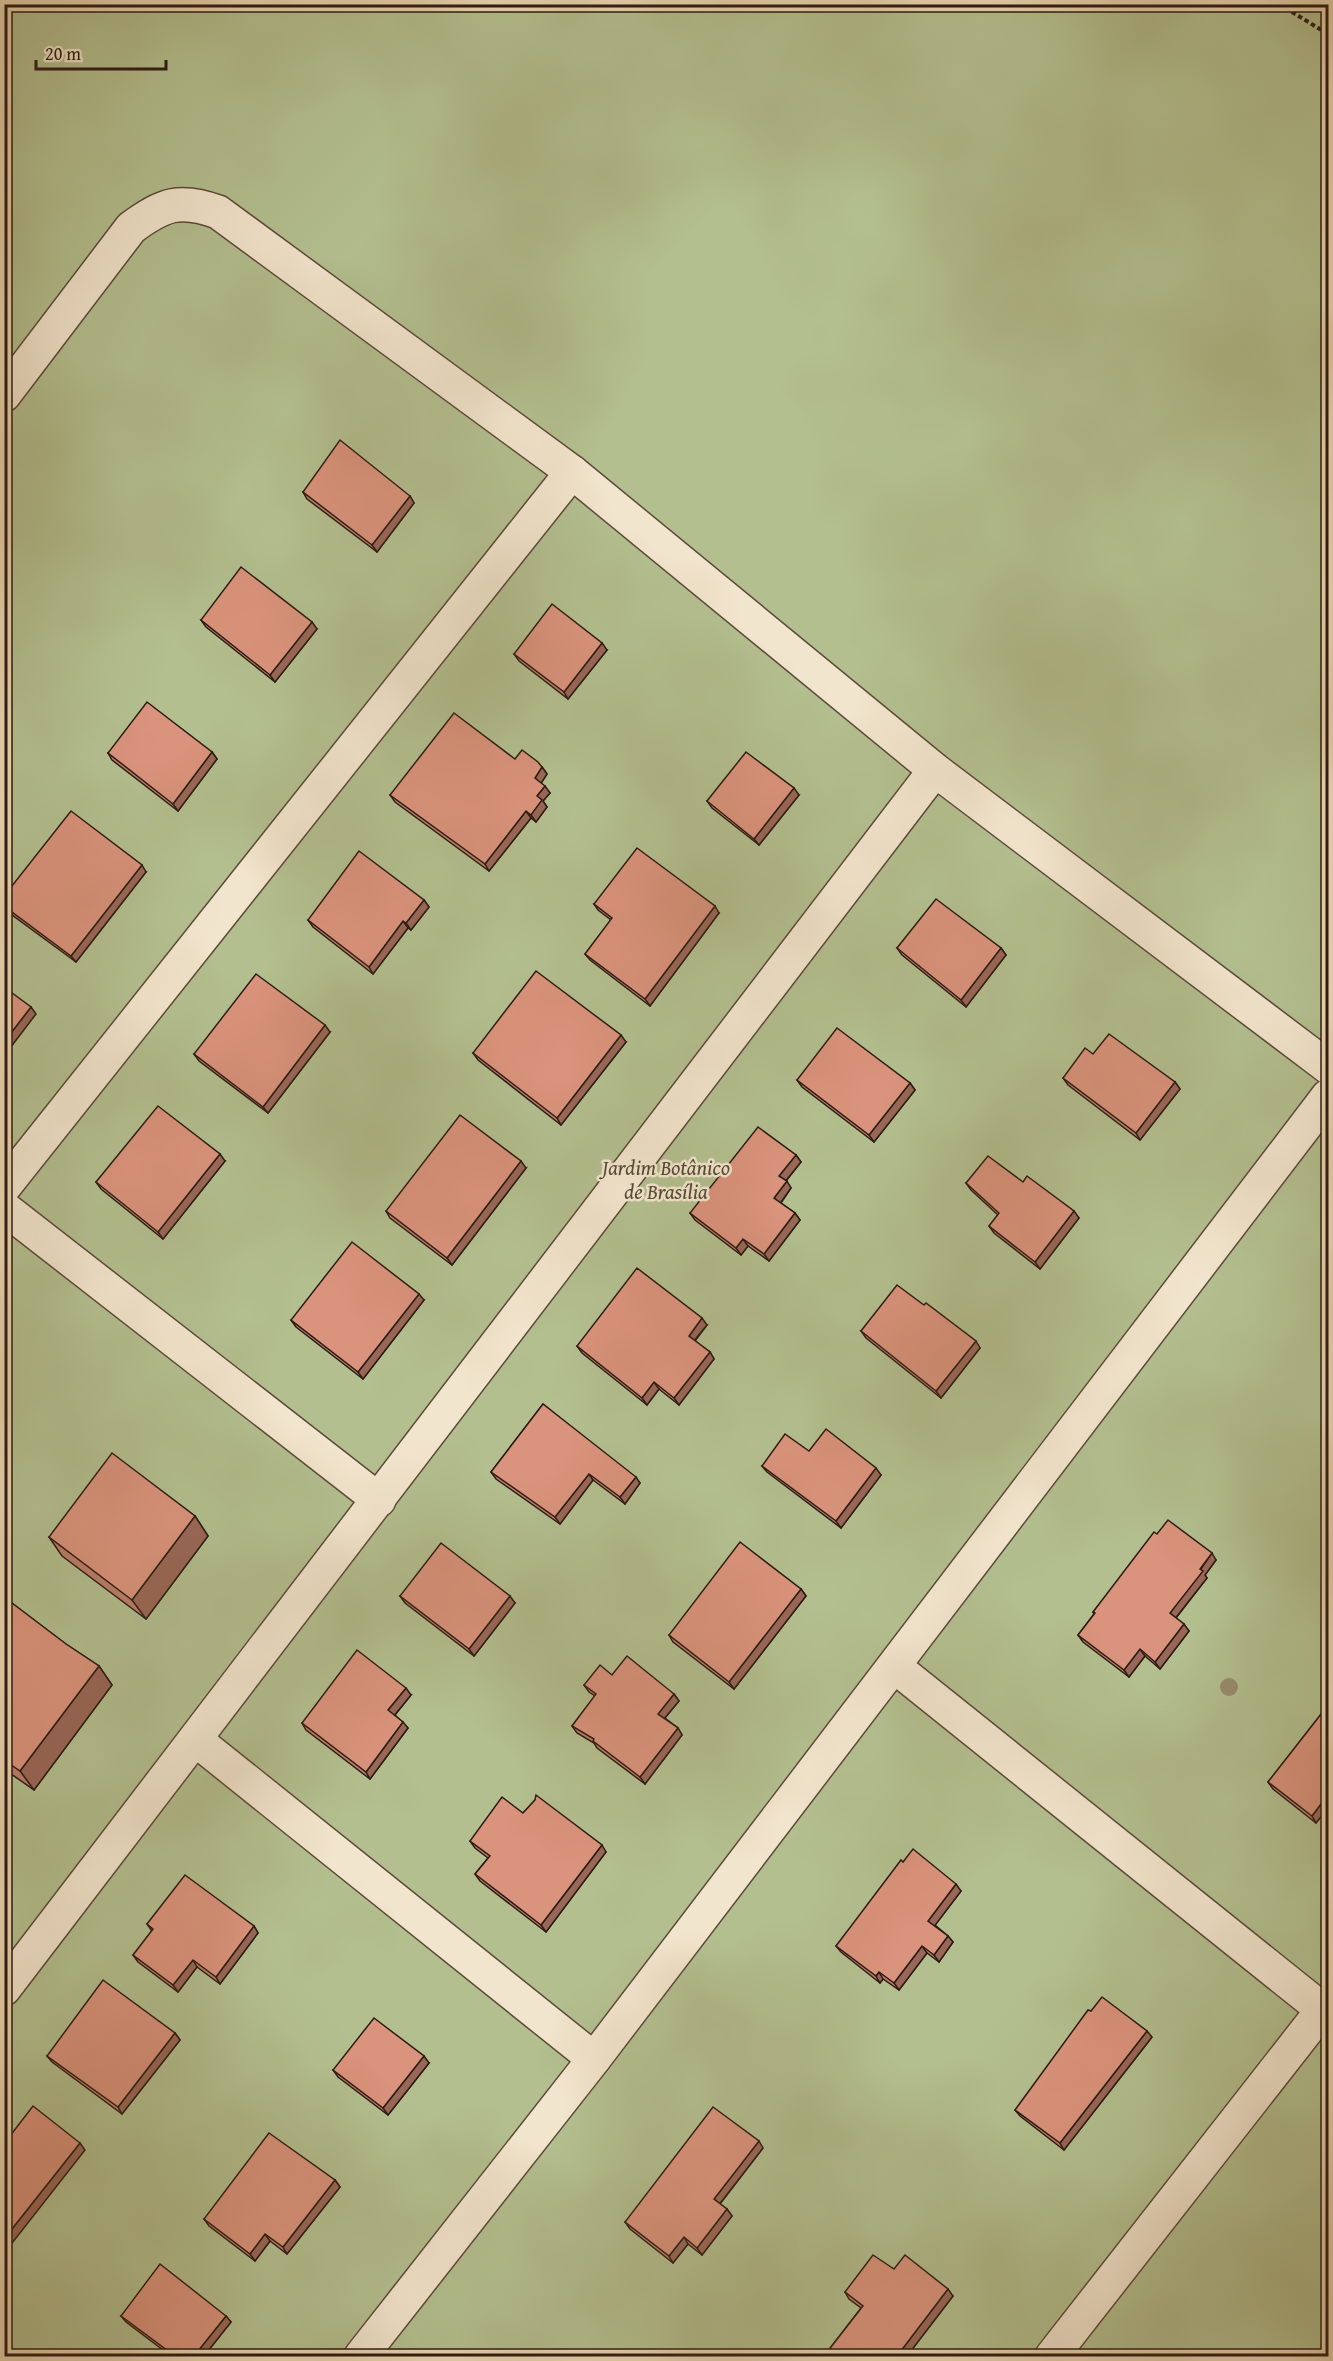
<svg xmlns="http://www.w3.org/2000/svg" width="1333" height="2361" font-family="'Gentium Book Plus',serif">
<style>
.green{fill:#b3bf8f;stroke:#706d51;stroke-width:1.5}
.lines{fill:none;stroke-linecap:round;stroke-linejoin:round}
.minor-casing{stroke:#5c4a3b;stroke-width:36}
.path{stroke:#2c1b13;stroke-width:4;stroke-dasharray:4.5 3;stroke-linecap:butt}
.minor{stroke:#f2e5cd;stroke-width:33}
.tree{fill:#988b6f}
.wall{fill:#bb7e6b;stroke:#2c1b13;stroke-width:1.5}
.shaded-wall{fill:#996757;stroke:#2c1b13;stroke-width:1.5}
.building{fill:#da937c;stroke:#2c1b13;stroke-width:1.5}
.labels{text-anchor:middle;stroke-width:5;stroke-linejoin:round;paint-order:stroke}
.park-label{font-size:21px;font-style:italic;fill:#544c38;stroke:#f2e5cd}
</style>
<rect width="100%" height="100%" fill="#ebd7b2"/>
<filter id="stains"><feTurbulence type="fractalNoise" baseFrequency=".00333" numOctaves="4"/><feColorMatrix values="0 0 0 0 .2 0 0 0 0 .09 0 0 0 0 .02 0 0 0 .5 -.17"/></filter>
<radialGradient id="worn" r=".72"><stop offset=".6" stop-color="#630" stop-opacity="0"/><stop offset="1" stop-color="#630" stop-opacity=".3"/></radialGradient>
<rect class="green" x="5" y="5" width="1323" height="2351"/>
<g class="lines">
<defs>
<g id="minor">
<path d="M4,395L131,228C163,204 180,198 218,212L572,472L935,770L1328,1067"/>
<path d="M4,1187L572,472"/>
<path d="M4,1208L379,1500"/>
<path d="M894,1666L1328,2014"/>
<path d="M196,1740L594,2059"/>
<path d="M4,1989L935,770"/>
<path d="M361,2356L594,2059L1328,1096"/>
<path d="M1052,2356L1328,2003"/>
</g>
</defs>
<use href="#minor" class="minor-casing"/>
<path class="path" d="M1279,4L1328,34"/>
<use href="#minor" class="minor"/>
</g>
<circle class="tree" cx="1229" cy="1687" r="9"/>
<g class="wall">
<path d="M303,492L410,496L414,503L377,552L307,499Z"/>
<path d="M201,620L317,629L275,682L206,627Z"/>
<path d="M607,650L568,699L519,661L514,654Z"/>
<path d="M212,752L217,759L178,811L112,760L108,753Z"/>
<path d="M515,759L542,767L547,774L541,783L550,793L543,801L547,807L536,822L531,818L489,871L395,802L390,795Z"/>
<path d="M799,795L759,845L712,808L707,801Z"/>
<path d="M146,872L76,962L4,909V896Z"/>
<path d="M424,900L429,907L411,930L408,928L373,974L313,927L308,920Z"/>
<path d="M594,904L719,913L650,1006L590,960L585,954L611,920L598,910Z"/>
<path d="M897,948H1001L1006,955L966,1007L902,955Z"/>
<path d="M330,1032L268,1113L199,1061L194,1054Z"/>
<path d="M626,1042L561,1125L478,1060L473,1053Z"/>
<path d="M1093,1054L1175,1082L1180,1089L1140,1140L1068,1085L1063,1078Z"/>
<path d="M797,1080L910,1083L915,1090L874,1142L802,1087Z"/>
<path d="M796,1155L801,1162L786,1181L791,1188L781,1203L795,1213L800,1220L769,1261L748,1246L741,1255L695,1220L690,1213Z"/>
<path d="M225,1161L163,1239L101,1189L96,1182Z"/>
<path d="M526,1168L452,1265L390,1218L386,1211Z"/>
<path d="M1023,1182L1079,1218L1040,1269L994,1233L989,1226L998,1215L971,1190L966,1183Z"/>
<path d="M424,1300L363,1379L296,1327L291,1320Z"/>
<path d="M707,1325L695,1341L710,1352L714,1359L679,1405L659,1389L647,1405L582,1353L577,1346Z"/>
<path d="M861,1331L980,1348L941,1398L866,1338Z"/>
<path d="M543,1404L640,1483L625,1504L593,1480L560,1524L496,1479L491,1472Z"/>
<path d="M809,1451L881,1475L841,1528L767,1472L762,1466Z"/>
<path d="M195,1516L208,1536L146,1619L62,1556L49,1537Z"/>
<path d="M1157,1534L1216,1560L1205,1575L1207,1578L1176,1618L1189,1631L1160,1669L1145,1656L1129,1677L1083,1642L1078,1635L1094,1614L1093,1612Z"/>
<path d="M801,1589L806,1596L734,1689L673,1642L669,1635Z"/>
<path d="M400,1596L515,1603L474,1656L405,1603Z"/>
<path d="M4,1597L66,1644L99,1666L112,1685L34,1790L4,1769Z"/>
<path d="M612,1675L674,1694L679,1701L665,1718L678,1728L682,1735L645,1784L597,1748L594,1743L577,1733L572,1726L595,1696L589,1692L584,1685Z"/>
<path d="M411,1695L395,1715L408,1728L370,1779L306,1730L302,1723Z"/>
<path d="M1329,1704V1807L1316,1823L1273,1789L1268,1782Z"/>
<path d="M535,1800L606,1852L546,1932L480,1881L475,1874L488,1858L475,1848L470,1841L523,1813Z"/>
<path d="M903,1862L961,1891L935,1925L948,1936L953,1942L939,1962L927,1953L899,1990L883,1979L880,1983L841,1952L836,1946Z"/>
<path d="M147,1924L254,1926L258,1933L220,1984L197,1967L178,1992L138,1962L133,1955L152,1931Z"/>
<path d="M175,2033L180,2040L122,2114L52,2062L47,2056Z"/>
<path d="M1152,2037L1064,2150L1020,2116L1015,2110Z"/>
<path d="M429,2063L388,2115L338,2077L333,2070Z"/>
<path d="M763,2148L720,2204L727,2209L732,2216L702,2255L688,2244L673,2263L630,2229L625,2222Z"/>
<path d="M335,2180L340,2187L287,2254L270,2241L255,2261L209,2226L204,2219Z"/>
<path d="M894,2269L953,2296L907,2356H824L861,2308L849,2299L845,2292Z"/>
<path d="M121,2316H226L231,2322L204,2356H171L126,2322Z"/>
</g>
<g class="shaded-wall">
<path d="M410,496L414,503L377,552L372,545Z"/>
<path d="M312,622L317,629L275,682L270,675Z"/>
<path d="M602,643L607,650L568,699L564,692Z"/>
<path d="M212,752L217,759L178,811L173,804Z"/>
<path d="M542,767L547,774L540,785L535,778Z"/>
<path d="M545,786L550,793L543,801L547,807L536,822L531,815L537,796Z"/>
<path d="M794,788L799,795L759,845L754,839Z"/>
<path d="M526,811L531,818L489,871L485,864Z"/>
<path d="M142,865L146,872L76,962L71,956Z"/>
<path d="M424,900L429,907L411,930L406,923Z"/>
<path d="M715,906L719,913L650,1006L645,999Z"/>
<path d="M403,921L408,928L373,974L369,967Z"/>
<path d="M1001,948L1006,955L966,1007L961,1000Z"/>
<path d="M31,1007L36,1014L4,1056V1042Z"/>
<path d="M325,1025L330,1032L268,1113L263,1107Z"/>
<path d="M621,1035L626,1042L561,1125L557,1118Z"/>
<path d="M1175,1082L1180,1089L1140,1140L1136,1133Z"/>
<path d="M910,1083L915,1090L874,1142L869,1135Z"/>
<path d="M220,1154L225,1161L163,1239L158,1232Z"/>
<path d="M796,1155L801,1162L784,1183L779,1176Z"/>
<path d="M521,1161L526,1168L452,1265L447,1258Z"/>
<path d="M787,1181L791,1188L779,1205L774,1198Z"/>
<path d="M1074,1211L1079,1218L1040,1269L1035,1262Z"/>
<path d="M795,1213L800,1220L769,1261L764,1254Z"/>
<path d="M743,1239L748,1246L741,1255L736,1248Z"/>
<path d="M419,1294L424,1300L363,1379L358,1372Z"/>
<path d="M702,1318L707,1325L693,1342L689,1336Z"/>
<path d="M976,1341L980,1348L941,1398L936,1391Z"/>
<path d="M710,1352L714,1359L679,1405L674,1398Z"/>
<path d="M654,1382L659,1389L647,1405L642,1398Z"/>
<path d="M876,1468L881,1475L841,1528L836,1521Z"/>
<path d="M589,1474L593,1480L560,1524L555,1517Z"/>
<path d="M636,1477L640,1483L625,1504L620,1497Z"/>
<path d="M195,1516L208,1536L146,1619L132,1600Z"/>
<path d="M1212,1553L1216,1560L1205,1575L1207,1578L1174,1620L1170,1613Z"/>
<path d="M801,1589L806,1596L734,1689L729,1682Z"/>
<path d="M510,1596L515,1603L474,1656L469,1649Z"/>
<path d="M1184,1624L1189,1631L1160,1669L1155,1662Z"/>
<path d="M1140,1649L1145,1656L1129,1677L1124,1670Z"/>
<path d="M99,1666L112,1685L34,1790L20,1771Z"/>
<path d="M406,1688L411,1695L393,1717L388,1710Z"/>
<path d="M674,1694L679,1701L663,1720L658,1714Z"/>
<path d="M403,1722L408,1728L370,1779L366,1772Z"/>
<path d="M678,1728L682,1735L645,1784L640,1777Z"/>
<path d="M1327,1796L1329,1799V1807L1316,1823L1312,1816Z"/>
<path d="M602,1845L606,1852L546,1932L541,1925Z"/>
<path d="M956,1884L961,1891L933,1928L928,1921Z"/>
<path d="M254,1926L258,1933L220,1984L216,1977Z"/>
<path d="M948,1936L953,1942L939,1962L934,1955Z"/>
<path d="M922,1946L927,1953L899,1990L894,1983Z"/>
<path d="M193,1960L197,1967L178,1992L173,1985Z"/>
<path d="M879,1972L883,1979L880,1983L876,1976Z"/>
<path d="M1147,2031L1152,2037L1064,2150L1060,2143Z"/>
<path d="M175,2033L180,2040L122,2114L118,2107Z"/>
<path d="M424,2056L429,2063L388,2115L383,2108Z"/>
<path d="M759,2141L763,2148L718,2206L714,2199Z"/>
<path d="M80,2143L85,2150L9,2247L4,2239Z"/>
<path d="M335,2180L340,2187L287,2254L283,2247Z"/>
<path d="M727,2209L732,2216L702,2255L697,2248Z"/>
<path d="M265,2234L270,2241L255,2261L250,2254Z"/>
<path d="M684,2237L688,2244L673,2263L669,2256Z"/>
<path d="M948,2289L953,2296L907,2356H897Z"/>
<path d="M226,2316L231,2322L204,2356H194Z"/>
</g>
<g class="building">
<path d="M340,440L410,496L372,545L303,492Z"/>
<path d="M241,567L312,622L270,675L201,620Z"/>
<path d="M552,604L602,643L564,692L514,654Z"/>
<path d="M147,702L212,752L173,804L108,753Z"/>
<path d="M454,713L515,759L522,750L538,762L542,767L535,778L545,786L537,796L542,800L531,815L526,811L485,864L390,795Z"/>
<path d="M746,752L794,788L754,839L707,801Z"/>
<path d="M71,811L142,865L71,956L4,906V896Z"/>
<path d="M637,848L715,906L645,999L585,954L612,918L594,904Z"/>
<path d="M359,851L424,900L406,923L403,921L369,967L308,920Z"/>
<path d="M936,899L1001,948L961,1000L897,948Z"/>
<path d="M536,971L621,1035L557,1118L473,1053Z"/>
<path d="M256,974L325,1025L263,1107L194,1054Z"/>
<path d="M4,987L31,1007L4,1042Z"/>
<path d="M837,1028L910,1083L869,1135L797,1080Z"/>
<path d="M1109,1034L1175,1082L1136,1133L1063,1078L1085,1048L1093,1054Z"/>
<path d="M158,1106L220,1154L158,1232L96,1182Z"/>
<path d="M460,1115L521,1161L447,1258L386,1211Z"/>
<path d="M758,1127L796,1155L779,1176L787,1181L774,1198L795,1213L764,1254L743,1239L736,1248L690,1213Z"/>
<path d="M988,1156L1023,1182L1027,1176L1074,1211L1035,1262L989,1226L999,1213L966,1183Z"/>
<path d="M352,1242L419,1294L358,1372L291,1320Z"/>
<path d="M637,1268L702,1318L689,1336L710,1352L674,1398L654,1382L642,1398L577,1346Z"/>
<path d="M897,1285L924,1305L926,1303L976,1341L936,1391L861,1331Z"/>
<path d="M543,1404L636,1477L620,1497L589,1474L555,1517L491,1472Z"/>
<path d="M826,1429L876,1468L836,1521L762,1466L785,1434L809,1451Z"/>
<path d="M112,1453L195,1516L132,1600L49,1537Z"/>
<path d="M1168,1520L1212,1553L1200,1569L1203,1571L1170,1613L1184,1624L1155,1662L1140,1649L1124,1670L1078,1635L1095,1613L1093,1612L1154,1532L1157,1534Z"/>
<path d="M740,1542L801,1589L729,1682L669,1635Z"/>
<path d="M441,1543L510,1596L469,1649L400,1596Z"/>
<path d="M4,1597L66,1644L99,1666L20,1771L4,1760Z"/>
<path d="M357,1650L406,1688L388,1710L403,1722L366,1772L302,1723Z"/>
<path d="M627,1656L674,1694L658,1714L678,1728L640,1777L593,1741L594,1739L572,1726L596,1694L584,1685L600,1665L612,1675Z"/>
<path d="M1329,1704V1798L1327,1796L1312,1816L1268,1782Z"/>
<path d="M536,1795L602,1845L541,1925L475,1874L490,1856L470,1841L502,1797L523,1813L535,1800Z"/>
<path d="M913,1849L956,1884L928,1921L948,1936L934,1955L922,1946L894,1983L879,1972L876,1976L836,1946L901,1860L903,1862Z"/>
<path d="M185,1875L254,1926L216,1977L193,1960L173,1985L133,1955L153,1929L147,1924Z"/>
<path d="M103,1980L175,2033L118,2107L47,2056Z"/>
<path d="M1102,1997L1147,2031L1060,2143L1015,2110L1088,2010L1091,2011Z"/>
<path d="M374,2018L424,2056L383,2108L333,2070Z"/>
<path d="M33,2106L80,2143L4,2239V2132L10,2136Z"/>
<path d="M713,2107L759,2141L714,2199L727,2209L697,2248L684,2237L669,2256L625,2222Z"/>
<path d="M269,2133L335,2180L283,2247L265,2234L250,2254L204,2219Z"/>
<path d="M873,2255L894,2269L905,2255L948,2289L897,2356H824L863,2306L845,2292Z"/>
<path d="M160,2264L226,2316L194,2356H175L121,2316Z"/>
</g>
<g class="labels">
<g class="park-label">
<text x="666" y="1175">Jardim Botânico<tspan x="666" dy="24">de Brasília</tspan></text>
</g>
</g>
<rect width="1333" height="2361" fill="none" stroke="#ebd7b2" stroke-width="24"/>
<rect x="6" y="6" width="1321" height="2349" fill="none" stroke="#2c1b13" stroke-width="3"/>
<rect x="12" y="12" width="1309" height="2337" fill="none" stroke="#2c1b13" stroke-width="1.5"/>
<path d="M36 60v9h130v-9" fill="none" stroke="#2c1b13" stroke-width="3"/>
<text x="45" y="60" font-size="18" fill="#2c1b13" stroke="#f2e5cd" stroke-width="4.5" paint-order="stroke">20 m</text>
<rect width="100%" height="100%" filter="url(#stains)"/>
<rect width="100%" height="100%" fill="url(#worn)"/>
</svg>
